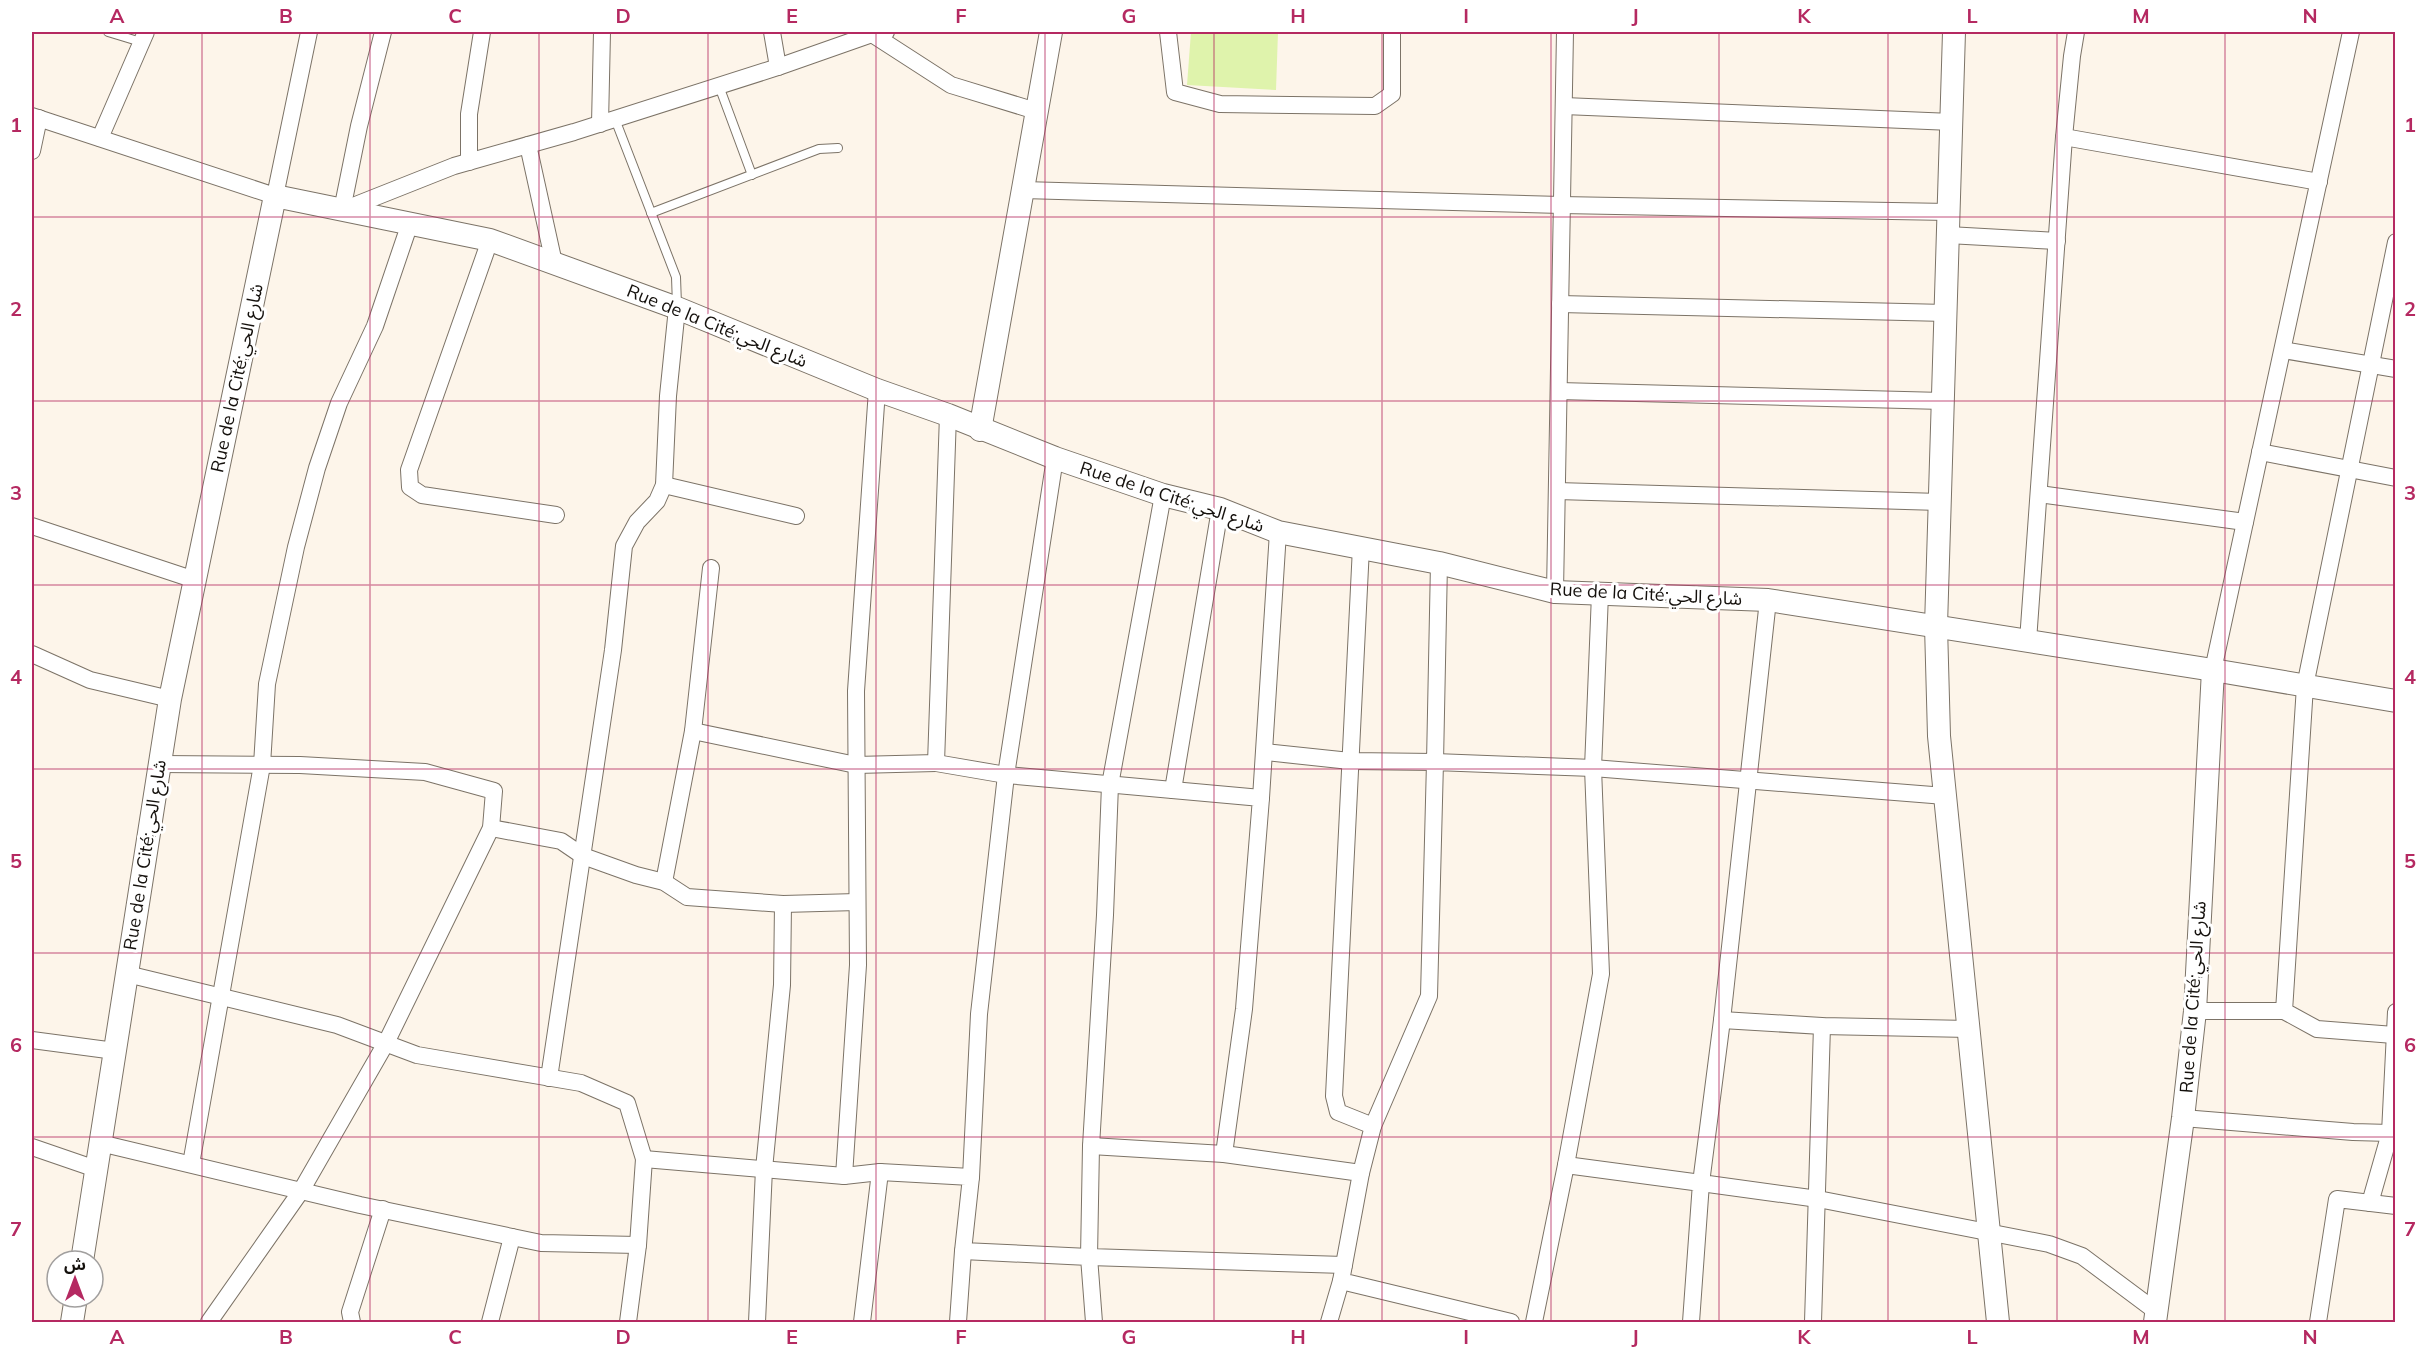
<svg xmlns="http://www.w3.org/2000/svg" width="2427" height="1354" font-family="Mulish,'Noto Sans Arabic',sans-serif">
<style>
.garden{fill:#dff3ac}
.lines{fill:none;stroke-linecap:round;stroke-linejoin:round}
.lane-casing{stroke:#7c7367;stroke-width:10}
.street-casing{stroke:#7c7367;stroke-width:18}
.secondary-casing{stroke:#7c7367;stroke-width:24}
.lane{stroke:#fff;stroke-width:8}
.street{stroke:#fff;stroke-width:16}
.secondary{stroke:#fff;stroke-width:22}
.grid{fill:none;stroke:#b52961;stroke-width:1.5;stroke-opacity:0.55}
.labels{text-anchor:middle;stroke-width:6;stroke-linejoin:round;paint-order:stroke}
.street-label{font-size:18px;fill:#14100c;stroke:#fff}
.neatline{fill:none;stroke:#b52961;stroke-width:2}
.grid-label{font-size:20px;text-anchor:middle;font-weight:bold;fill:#b52961}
</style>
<rect width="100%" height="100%" fill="#fdf5ea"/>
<path class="garden" d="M1191,32H1278L1276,90L1187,85Z"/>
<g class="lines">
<defs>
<g id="lane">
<path d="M108,32L141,42"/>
<path d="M719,86L752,175"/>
<path d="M615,119L676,277L677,305"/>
<path d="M651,213L819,149L838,148"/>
</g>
<g id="street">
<path d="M772,32L778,67"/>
<path d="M1168,32L1175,92L1220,104L1375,106L1392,94V32"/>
<path d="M872,34L951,85L1036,111"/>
<path d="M1564,106L1952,122"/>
<path d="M32,116L275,196L309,32"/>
<path d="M600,124L602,32"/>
<path d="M2064,137L2319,182"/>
<path d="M100,138L146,32"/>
<path d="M528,145L554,263"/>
<path d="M32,151L39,118"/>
<path d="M469,162V114L482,32"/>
<path d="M1023,190L1561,205L1949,212"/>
<path d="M342,210L359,126L383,32"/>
<path d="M343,210L454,166L574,132L778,67L872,34L886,32"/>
<path d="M1948,235L2057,241"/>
<path d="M490,240L409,470L410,487L422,495L556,515"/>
<path d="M1560,304L1946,313"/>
<path d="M2283,350L2396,369"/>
<path d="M1559,391L1943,401"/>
<path d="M2260,452L2396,478"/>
<path d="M664,485L796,516"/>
<path d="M1557,491L1940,502"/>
<path d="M2039,494L2245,522"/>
<path d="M1163,495L1110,785L1105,915L1091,1146L1089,1257L1344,1265"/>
<path d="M32,526L195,580"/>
<path d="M1361,547L1334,1096L1338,1112L1373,1126"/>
<path d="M1555,592L1565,32"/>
<path d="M1768,600L1722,1020L1701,1183L1818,1199L2049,1244L2082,1256L2157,1312"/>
<path d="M2028,641L2064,137L2072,56L2076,32"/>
<path d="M32,654L90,680L170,699"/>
<path d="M2213,670L2351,32"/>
<path d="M693,731L856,765L936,763L948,415"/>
<path d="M1265,752L1350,761L1435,762L1439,563"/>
<path d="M936,763L1006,775L1261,798L1244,1009L1224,1154"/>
<path d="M160,764L300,765L425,772L494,791L491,828L386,1043L301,1191L209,1322"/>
<path d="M1173,790L1220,509"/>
<path d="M1261,798L1278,532"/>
<path d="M491,828L561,841L583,856L636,875L664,882L687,897L783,904L857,902"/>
<path d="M664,882L693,731L711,568"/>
<path d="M127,974L337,1025L417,1055L581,1083L627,1103L644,1159L638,1245L628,1322"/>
<path d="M2195,1011H2284"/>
<path d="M2396,1012L2390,1133H2396"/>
<path d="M1722,1020L1822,1026L1969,1029"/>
<path d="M2394,1035L2317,1029L2284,1011L2305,686L2396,242"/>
<path d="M32,1040L115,1051"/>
<path d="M549,1078L613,650L624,546L637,522L657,501L664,485L668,396L677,308"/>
<path d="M2183,1118L2353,1132L2390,1133L2370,1203"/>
<path d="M100,1143L360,1205L541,1243L638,1245"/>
<path d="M1091,1146L1224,1154L1361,1173L1341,1281L1511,1322"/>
<path d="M32,1147L96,1169"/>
<path d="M644,1159L844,1176L880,1172"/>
<path d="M191,1164L262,765L267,684L296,547L317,468L339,403L375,326L410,223"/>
<path d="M1566,1165L1601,974L1593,768L1600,594"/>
<path d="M1361,1173L1373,1126L1429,996L1435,762L1593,768L1945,796"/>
<path d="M844,1176L858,965L856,691L877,390"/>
<path d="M971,1177L979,1014L1006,775L1055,458"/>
<path d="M352,1322L350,1312L383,1209"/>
<path d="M490,1322L512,1237"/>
<path d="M757,1322L764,1169L782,985L783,904"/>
<path d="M862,1322L880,1172L971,1177L963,1251L1089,1257L1094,1322"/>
<path d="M958,1322L963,1251"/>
<path d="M1329,1322L1341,1281"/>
<path d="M1534,1322L1566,1165L1701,1183L1691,1322"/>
<path d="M1813,1322L1822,1026"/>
<path d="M2318,1322L2337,1199L2396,1206"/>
</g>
<g id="secondary">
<path d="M1954,32L1936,626L1939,736L1998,1322"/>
<path d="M980,430L1051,32"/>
<path d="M82,1261L170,699L275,196L490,240L677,308L877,390L948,415L1055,458L1163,495L1220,509L1278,532L1439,563L1555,592L1768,600L2213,670L2396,701"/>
<path d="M72,1322L76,1297"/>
<path d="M2155,1322L2183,1118L2195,1011L2213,670"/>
</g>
</defs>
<use href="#lane" class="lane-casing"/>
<use href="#street" class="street-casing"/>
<use href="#secondary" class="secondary-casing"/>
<use href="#lane" class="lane"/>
<use href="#street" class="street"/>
<use href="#secondary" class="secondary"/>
</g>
<path class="grid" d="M202,32V1322M370,32V1322M539,32V1322M708,32V1322M876,32V1322M1045,32V1322M1214,32V1322M1382,32V1322M1551,32V1322M1719,32V1322M1888,32V1322M2057,32V1322M2225,32V1322M32,217H2396M32,401H2396M32,585H2396M32,769H2396M32,953H2396M32,1137H2396"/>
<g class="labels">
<g class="street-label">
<text transform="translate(717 326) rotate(22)" y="6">Rue de la Cité;شارع الحي</text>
<text transform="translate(237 378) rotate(-78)" y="6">Rue de la Cité;شارع الحي</text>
<text transform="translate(1172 497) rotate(18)" y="6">Rue de la Cité;شارع الحي</text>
<text transform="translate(1646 594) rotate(3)" y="6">Rue de la Cité;شارع الحي</text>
<text transform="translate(145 855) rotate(-81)" y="6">Rue de la Cité;شارع الحي</text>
<text transform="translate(2193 997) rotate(-86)" y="6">Rue de la Cité;شارع الحي</text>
</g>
</g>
<rect width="2427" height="1354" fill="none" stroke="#ffffff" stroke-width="66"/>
<g transform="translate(75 1279)"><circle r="28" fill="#ffffff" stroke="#a19f9e" stroke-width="1.5"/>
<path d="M0-4.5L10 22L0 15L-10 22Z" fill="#b52961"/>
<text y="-9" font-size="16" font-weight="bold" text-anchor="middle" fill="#14100c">ش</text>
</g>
<rect x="33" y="33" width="2361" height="1288" class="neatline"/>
<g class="grid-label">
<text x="117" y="23">A</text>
<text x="286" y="23">B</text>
<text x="455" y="23">C</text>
<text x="623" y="23">D</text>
<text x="792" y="23">E</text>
<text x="961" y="23">F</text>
<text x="1129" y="23">G</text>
<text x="1298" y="23">H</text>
<text x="1466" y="23">I</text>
<text x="1635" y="23">J</text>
<text x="1804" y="23">K</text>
<text x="1972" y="23">L</text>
<text x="2141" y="23">M</text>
<text x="2310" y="23">N</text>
<text x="16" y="132">1</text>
<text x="2410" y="132">1</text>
<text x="16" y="316">2</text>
<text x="2410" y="316">2</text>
<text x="16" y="500">3</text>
<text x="2410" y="500">3</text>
<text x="16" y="684">4</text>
<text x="2410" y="684">4</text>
<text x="16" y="868">5</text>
<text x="2410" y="868">5</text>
<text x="16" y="1052">6</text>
<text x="2410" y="1052">6</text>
<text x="16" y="1236">7</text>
<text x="2410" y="1236">7</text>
<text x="117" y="1344">A</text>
<text x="286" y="1344">B</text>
<text x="455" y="1344">C</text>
<text x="623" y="1344">D</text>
<text x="792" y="1344">E</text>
<text x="961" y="1344">F</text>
<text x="1129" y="1344">G</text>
<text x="1298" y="1344">H</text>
<text x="1466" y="1344">I</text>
<text x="1635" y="1344">J</text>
<text x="1804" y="1344">K</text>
<text x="1972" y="1344">L</text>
<text x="2141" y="1344">M</text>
<text x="2310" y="1344">N</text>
</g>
</svg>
